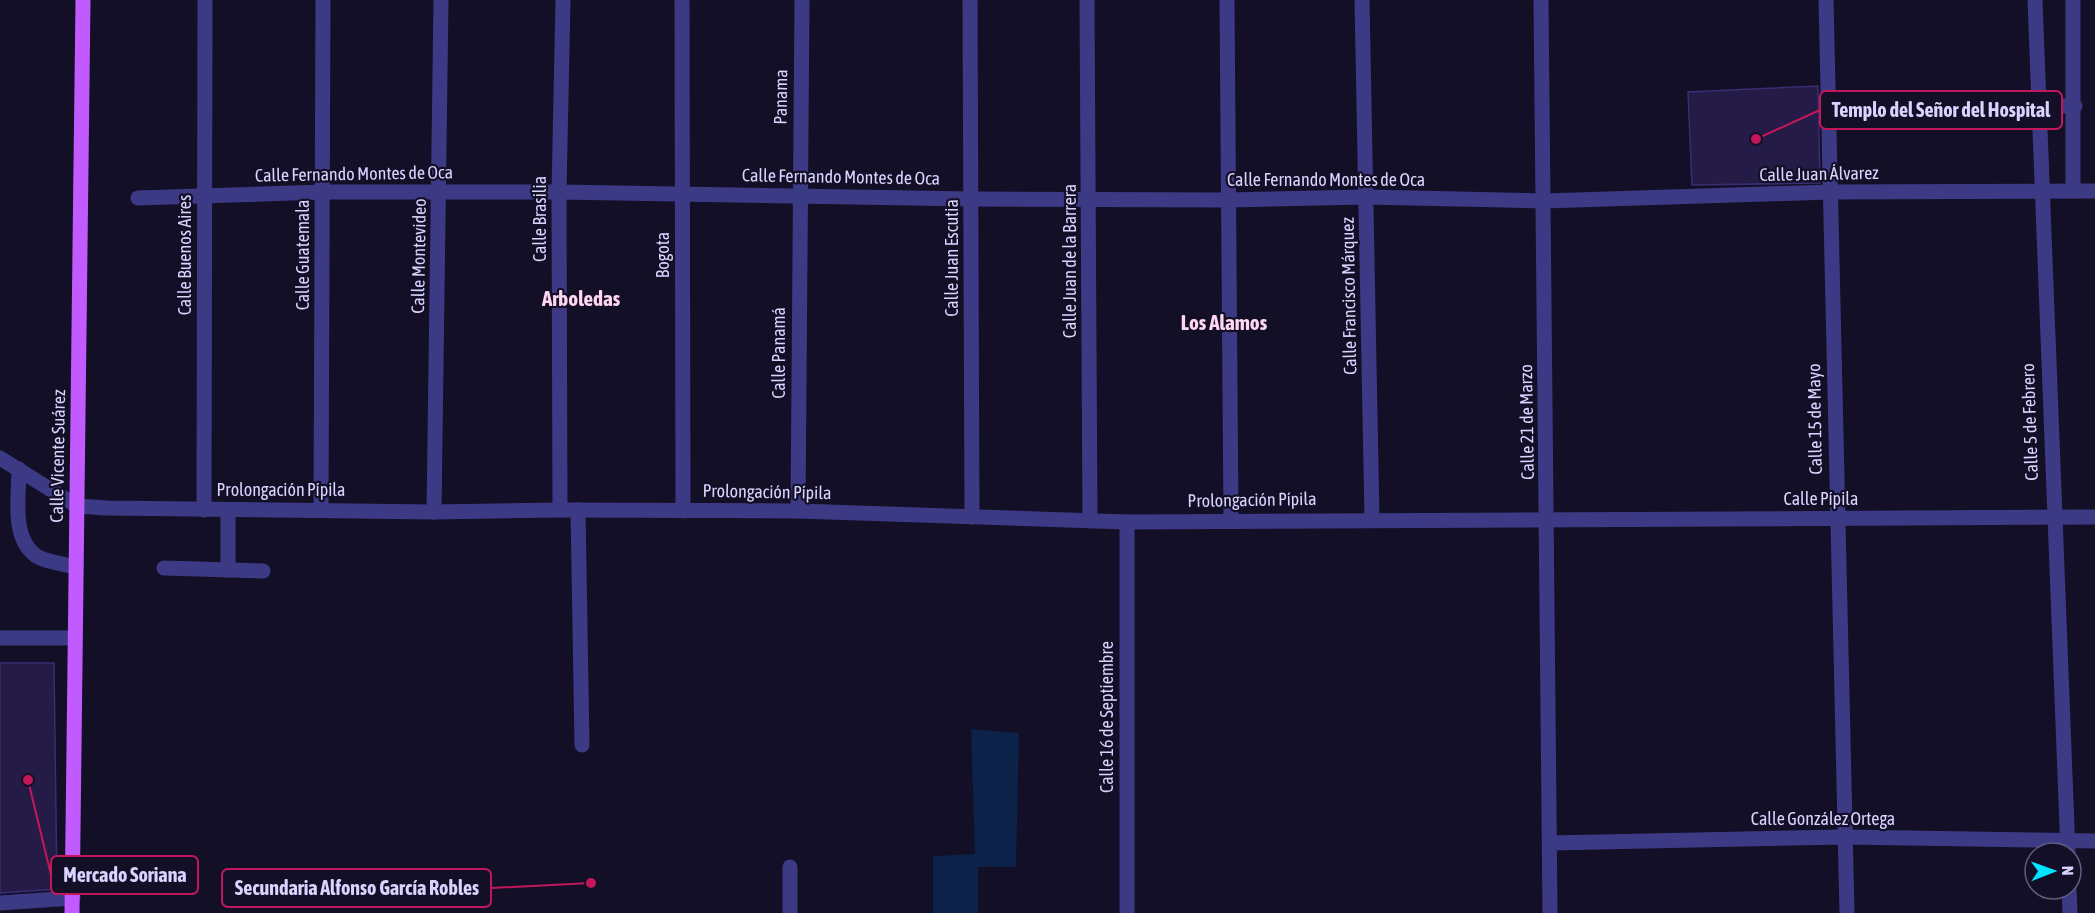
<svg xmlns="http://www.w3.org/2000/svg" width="2095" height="913" font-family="'Asap Condensed',sans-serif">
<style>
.water{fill:#0c2248}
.building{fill:#241b47;stroke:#3b2d73;stroke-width:1.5}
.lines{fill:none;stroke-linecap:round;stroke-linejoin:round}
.minor{stroke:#3d3a85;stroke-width:15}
.major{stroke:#c25bff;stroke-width:15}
.labels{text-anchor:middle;stroke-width:4.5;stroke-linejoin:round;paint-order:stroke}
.street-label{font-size:18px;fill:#d9d4ff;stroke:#130f26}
.quarter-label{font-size:21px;font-weight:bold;fill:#ffd6f0;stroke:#130f26}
.leader{fill:none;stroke:#c2185b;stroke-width:2}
.callout-dot{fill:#c2185b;stroke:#130f26;stroke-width:2}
.callout{fill:#130f26;stroke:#c2185b;stroke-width:2}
.callout-label{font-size:20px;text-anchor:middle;font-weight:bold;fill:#d9d4ff}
</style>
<rect width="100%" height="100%" fill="#130f26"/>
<path class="water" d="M971,729L1019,733L1016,867H978V913H933V856L975,854Z"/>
<g class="building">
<path d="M1818,86L1820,183L1692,185L1688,92Z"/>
<path d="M0,663H54L57,889L0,893Z"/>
</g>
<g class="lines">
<g class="minor">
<path d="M682,0L683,511"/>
<path d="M970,0L972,517"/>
<path d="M1087,0L1090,521"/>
<path d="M1227,0L1231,519"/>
<path d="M1362,0L1372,519"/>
<path d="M1541,0L1550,913"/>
<path d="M1826,0L1847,913"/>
<path d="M2035,0L2068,853"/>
<path d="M2073,0V191"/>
<path d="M2038,106H2075"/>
<path d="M138,198L323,192H559L971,199L1229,200L1367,197L1544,201L1830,192L2095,191"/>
<path d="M0,458L77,506L107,508L434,512L560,510L798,511L1127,522L2095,517"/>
<path d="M19,469C19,495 11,537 35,555C44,562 65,564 76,567"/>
<path d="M321,509L323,0"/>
<path d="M204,510L205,0"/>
<path d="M560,510L559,192L563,0"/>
<path d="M578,510L582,745"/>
<path d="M798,511L802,0"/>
<path d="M434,512L441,0"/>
<path d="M164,568L263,571"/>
<path d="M228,570V510"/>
<path d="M0,638H75"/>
<path d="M1550,843L1845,837L2095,841"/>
<path d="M790,867V913"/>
<path d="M2069,889L2070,913"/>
<path d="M0,903L73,898"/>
<path d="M1127,913V522"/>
</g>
<path class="major" d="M72,913L83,0"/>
</g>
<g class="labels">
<g class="street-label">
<text transform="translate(781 97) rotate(-89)" y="6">Panama</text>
<text transform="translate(354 174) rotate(-1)" y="6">Calle Fernando Montes de Oca</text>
<text transform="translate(1819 174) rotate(-1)" y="6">Calle Juan Álvarez</text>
<text transform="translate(841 177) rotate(1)" y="6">Calle Fernando Montes de Oca</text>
<text x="1326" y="186">Calle Fernando Montes de Oca</text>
<text transform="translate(540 219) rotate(-90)" y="6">Calle Brasilia</text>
<text transform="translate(185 255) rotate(-90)" y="6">Calle Buenos Aires</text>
<text transform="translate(303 255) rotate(-90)" y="6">Calle Guatemala</text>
<text transform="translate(663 255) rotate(-90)" y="6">Bogota</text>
<text transform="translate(419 256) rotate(-89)" y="6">Calle Montevideo</text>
<text transform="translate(952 258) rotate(-90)" y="6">Calle Juan Escutia</text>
<text transform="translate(1070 261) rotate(-90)" y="6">Calle Juan de la Barrera</text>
<text transform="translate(1349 296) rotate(-91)" y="6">Calle Francisco Márquez</text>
<text transform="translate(779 353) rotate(-90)" y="6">Calle Panamá</text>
<text transform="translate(1815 419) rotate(-91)" y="6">Calle 15 de Mayo</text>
<text transform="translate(1527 422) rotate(-91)" y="6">Calle 21 de Marzo</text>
<text transform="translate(2030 422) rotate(-92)" y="6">Calle 5 de Febrero</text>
<text transform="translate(58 456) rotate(-89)" y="6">Calle Vicente Suárez</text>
<text x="281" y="496">Prolongación Pípila</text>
<text transform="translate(767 492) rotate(1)" y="6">Prolongación Pípila</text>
<text x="1821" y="505">Calle Pípila</text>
<text transform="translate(1252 500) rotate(-1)" y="6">Prolongación Pípila</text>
<text transform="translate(1107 717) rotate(-90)" y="6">Calle 16 de Septiembre</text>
<text x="1823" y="825">Calle González Ortega</text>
</g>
<g class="quarter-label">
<text x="581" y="306">Arboledas</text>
<text x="1224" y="330">Los Alamos</text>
</g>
</g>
<path class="leader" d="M1756 139L1820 110M28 780L51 875M591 883L491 888"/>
<g class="callout-dot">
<circle cx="1756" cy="139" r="6"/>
<circle cx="28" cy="780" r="6"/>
<circle cx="591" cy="883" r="6"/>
</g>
<g class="callout">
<rect x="1820" y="91" width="242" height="38" rx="6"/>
<rect x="51" y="856" width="147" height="38" rx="6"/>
<rect x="222" y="869" width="269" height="38" rx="6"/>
</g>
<g class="callout-label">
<text x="1941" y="117">Templo del Señor del Hospital</text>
<text x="125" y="882">Mercado Soriana</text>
<text x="357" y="895">Secundaria Alfonso García Robles</text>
</g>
<g transform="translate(2053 871) rotate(89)"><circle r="28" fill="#130f26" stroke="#625e7d" stroke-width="1.5"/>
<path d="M0-4.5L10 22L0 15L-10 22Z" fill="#00e5ff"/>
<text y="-9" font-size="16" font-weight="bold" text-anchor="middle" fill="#d9d4ff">N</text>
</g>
</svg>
